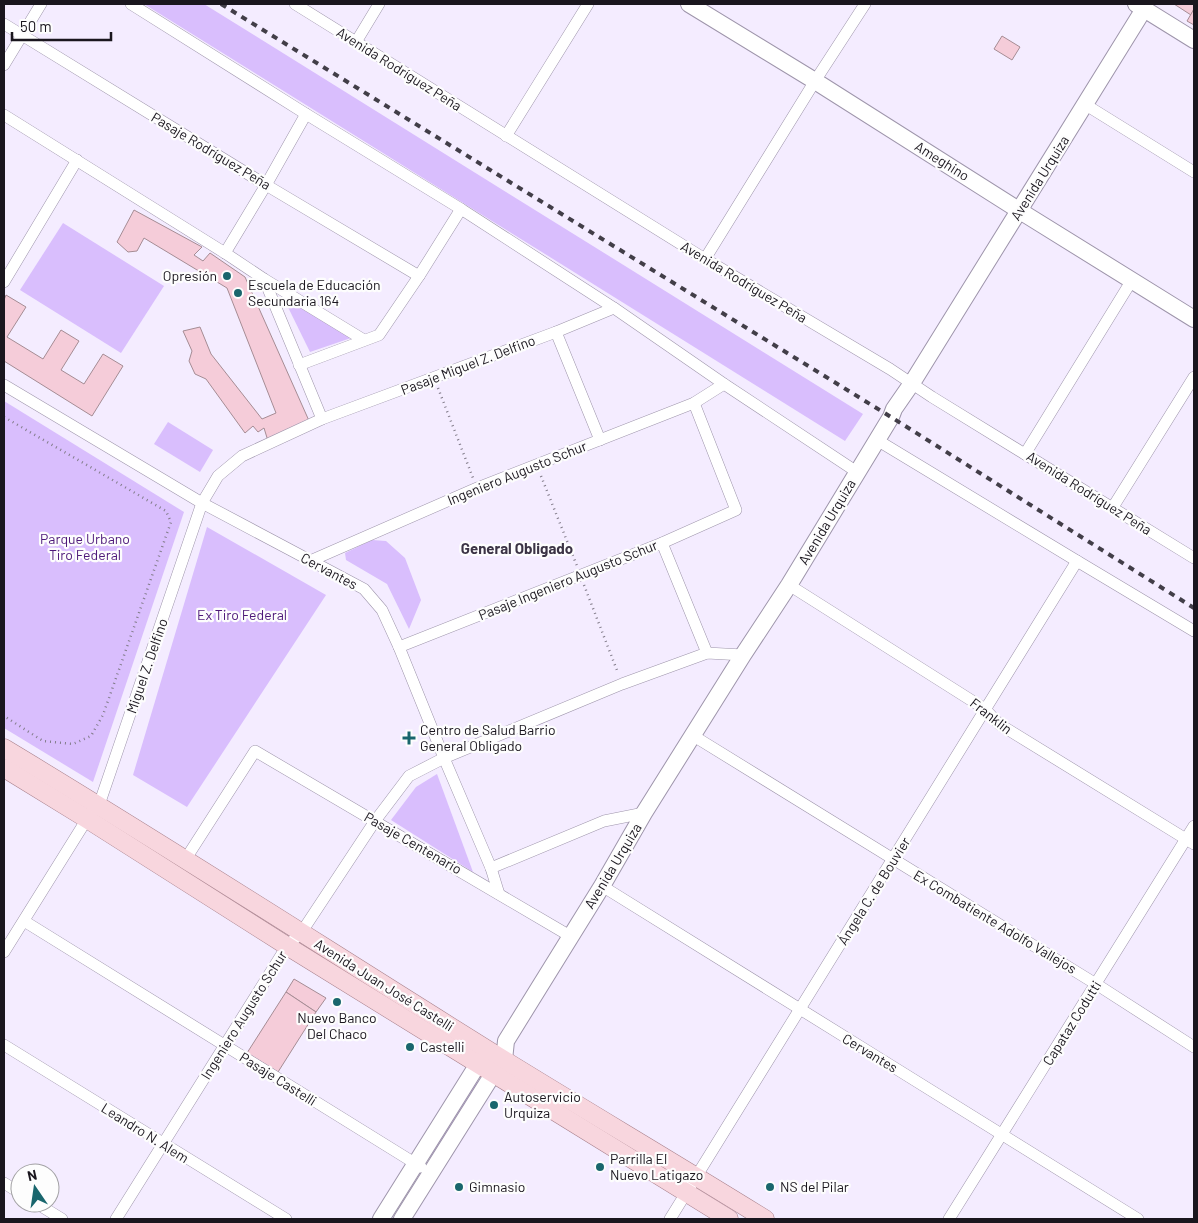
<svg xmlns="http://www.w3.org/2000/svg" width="1198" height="1223" font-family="Barlow,sans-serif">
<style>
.green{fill:#d9befd}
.building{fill:#f5ccd9;stroke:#a58c94}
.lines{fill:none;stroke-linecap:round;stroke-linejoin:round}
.street-casing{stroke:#9e95ab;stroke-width:12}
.secondary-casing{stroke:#9e95ab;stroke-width:18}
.primary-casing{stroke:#a8818c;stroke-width:19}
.path{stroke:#837d8b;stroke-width:2.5;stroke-dasharray:1 4;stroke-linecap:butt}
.street{stroke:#fff;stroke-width:11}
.secondary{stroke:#fff;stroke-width:16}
.primary{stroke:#f8d6de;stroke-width:18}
.rail{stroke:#423e48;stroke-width:4;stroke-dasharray:6 6;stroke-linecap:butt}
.poi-dot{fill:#19666d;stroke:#fdfdfd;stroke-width:2}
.labels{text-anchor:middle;stroke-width:4.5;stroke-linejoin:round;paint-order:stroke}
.street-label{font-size:14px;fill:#1a161e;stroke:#fdfdfd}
.poi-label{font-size:14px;fill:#1a161e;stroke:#fdfdfd;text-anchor:start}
.park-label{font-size:14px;fill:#4d1879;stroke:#fdfdfd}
.neighbourhood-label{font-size:15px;font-weight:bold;fill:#3b3345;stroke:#fdfdfd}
</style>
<rect width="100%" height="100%" fill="#f4ecff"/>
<g class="green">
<path d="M144,4H204L863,414L845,441Z"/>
<path d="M63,223L164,286L121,353L20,290Z"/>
<path d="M283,297L351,338L310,352Z"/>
<path d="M4,401L184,512L93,782L4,728Z"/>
<path d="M168,422L213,450L200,472L154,444Z"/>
<path d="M207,527L326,595L187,807L133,775Z"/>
<path d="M372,540L386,541L405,558L421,600L409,629L387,584L346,560L345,553Z"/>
<path d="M437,774L473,872L391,820L416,787Z"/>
<path d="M474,1080L478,1083L432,1159L428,1156Z"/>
</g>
<g class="building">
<path d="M1174,4H1194V9L1191,15Z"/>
<path d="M1194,9V25L1187,21Z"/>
<path d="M1002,36L1020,47L1012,60L994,49Z"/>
<path d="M134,210L202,247L194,255L203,261L210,253L245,277L310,423L268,441L264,428L258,432L253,426L245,433L206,379L195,374L189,361L192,351L183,331L200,327L211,354L262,419L276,413L227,288L144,238L137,251L128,252L117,242Z"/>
<path d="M6,295L26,307L7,337L43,359L61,330L79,341L61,370L84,384L103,354L123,366L92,416L4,361V300Z"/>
<path d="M294,979L326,998L316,1012L286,992Z"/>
<path d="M286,992L316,1012L278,1072L247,1053Z"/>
</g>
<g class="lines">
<defs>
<g id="street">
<path d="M131,4L306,114L461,209L614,308L724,384L857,472"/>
<path d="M295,4L705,259L890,369L932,397L1194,558"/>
<path d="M4,24L266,185L419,276"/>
<path d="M356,42L379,4"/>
<path d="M4,65L41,4"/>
<path d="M1086,105L1194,172"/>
<path d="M4,115L225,253L264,279L364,340"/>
<path d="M506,136L588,4"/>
<path d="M225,253L266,185L306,114"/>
<path d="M705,259L815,81L865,4"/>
<path d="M264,279L322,419"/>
<path d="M4,282L77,160"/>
<path d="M556,332L600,440"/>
<path d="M299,365L379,335L419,276L461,209"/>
<path d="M4,385L202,503L364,589L382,610L399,647L444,758L491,868L499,894"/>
<path d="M877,440L1077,561L1194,631"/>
<path d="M1025,454L1132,280"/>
<path d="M1113,507L1194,377"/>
<path d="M662,543L707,653"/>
<path d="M310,561L477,488L694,403L724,384"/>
<path d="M789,585L985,709L999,724L1194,844"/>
<path d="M399,647L662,543L736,510L694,403"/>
<path d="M692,735L1096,984L1194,1047"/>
<path d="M185,860L255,751L570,936"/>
<path d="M491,868L604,821L644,813"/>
<path d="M602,886C780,998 960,1107 1138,1219"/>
<path d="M24,921L421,1167"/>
<path d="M4,952L87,819L99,805L202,503L218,476L242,456L322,419L556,332L614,308"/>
<path d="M4,1045L286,1219"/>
<path d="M4,1183L20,1193"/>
<path d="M36,1203L62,1219"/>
<path d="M116,1219L287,946L301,933L375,821L409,776L444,758L622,684L707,653L743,655"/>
<path d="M670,1219L1077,561"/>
<path d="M949,1219L1194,826"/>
</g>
<g id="secondary">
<path d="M689,4L815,81L1020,211L1194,319"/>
<path d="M1136,4L1194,40"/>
<path d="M381,1219L478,1064L486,1054"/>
<path d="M402,1219L493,1074L504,1060L506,1041L602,886L644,813L743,655L789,585L891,417L894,409L912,383L1144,9"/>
</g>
<g id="primary">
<path d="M4,748C172,849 337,956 504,1060C590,1113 678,1165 765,1219"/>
<path d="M4,768L87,819L287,946L729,1219"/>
</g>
</defs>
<use href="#street" class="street-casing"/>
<use href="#secondary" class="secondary-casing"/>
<use href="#primary" class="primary-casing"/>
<g class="path">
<path d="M438,388L473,478"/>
<path d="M4,417L166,511L171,522L103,715L91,736L73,744L43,741L4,716"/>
<path d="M541,476L577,566"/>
<path d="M584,585L618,673"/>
</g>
<use href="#street" class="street"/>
<use href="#secondary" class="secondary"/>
<use href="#primary" class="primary"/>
<path class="rail" d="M221,4L891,417L1194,608"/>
</g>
<g class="poi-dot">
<circle cx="227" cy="276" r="5"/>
<circle cx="238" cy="293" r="5"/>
<path d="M406.5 730.5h5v5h5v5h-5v5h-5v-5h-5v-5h5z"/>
<circle cx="337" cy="1002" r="5"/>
<circle cx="410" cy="1047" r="5"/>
<circle cx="494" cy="1105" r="5"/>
<circle cx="600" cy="1167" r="5"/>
<circle cx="459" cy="1187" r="5"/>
<circle cx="770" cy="1187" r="5"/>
</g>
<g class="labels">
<g class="street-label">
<text transform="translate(399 69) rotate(32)" y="5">Avenida Rodríguez Peña</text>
<text transform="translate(211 151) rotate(31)" y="5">Pasaje Rodríguez Peña</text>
<text transform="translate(942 161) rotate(32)" y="5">Ameghino</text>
<text transform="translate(1040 178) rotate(-58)" y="5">Avenida Urquiza</text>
<text transform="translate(744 282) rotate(31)" y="5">Avenida Rodríguez Peña</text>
<text transform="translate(468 365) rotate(-21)" y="5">Pasaje Miguel Z. Delfino</text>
<text transform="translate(517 473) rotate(-22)" y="5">Ingeniero Augusto Schur</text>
<text transform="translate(1089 493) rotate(32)" y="5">Avenida Rodríguez Peña</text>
<text transform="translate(827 522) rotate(-59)" y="5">Avenida Urquiza</text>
<text transform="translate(329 571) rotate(28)" y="5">Cervantes</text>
<text transform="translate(568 580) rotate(-22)" y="5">Pasaje Ingeniero Augusto Schur</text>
<text transform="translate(147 666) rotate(-71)" y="5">Miguel Z. Delfino</text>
<text transform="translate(991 716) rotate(38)" y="5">Franklin</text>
<text transform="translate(413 843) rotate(30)" y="5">Pasaje Centenario</text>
<text transform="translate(613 866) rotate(-59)" y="5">Avenida Urquiza</text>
<text transform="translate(874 891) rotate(-58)" y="5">Ángela C. de Bouvier</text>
<text transform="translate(995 922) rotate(31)" y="5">Ex Combatiente Adolfo Vallejos</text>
<text transform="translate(384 985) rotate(32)" y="5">Avenida Juan José Castelli</text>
<text transform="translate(244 1015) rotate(-58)" y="5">Ingeniero Augusto Schur</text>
<text transform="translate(1072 1023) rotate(-58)" y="5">Capataz Codutti</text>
<text transform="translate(870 1053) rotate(31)" y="5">Cervantes</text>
<text transform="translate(278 1079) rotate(32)" y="5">Pasaje Castelli</text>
<text transform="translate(145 1133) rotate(32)" y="5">Leandro N. Alem</text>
</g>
<g class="poi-label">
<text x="217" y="281" text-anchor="end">Opresión</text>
<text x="248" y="290">Escuela de Educación<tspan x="248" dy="16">Secundaria 164</tspan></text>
<text x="420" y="735">Centro de Salud Barrio<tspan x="420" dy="16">General Obligado</tspan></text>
<text x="337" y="1023" text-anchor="middle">Nuevo Banco<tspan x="337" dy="16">Del Chaco</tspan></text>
<text x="420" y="1052">Castelli</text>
<text x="504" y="1102">Autoservicio<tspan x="504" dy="16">Urquiza</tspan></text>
<text x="610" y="1164">Parrilla El<tspan x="610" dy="16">Nuevo Latigazo</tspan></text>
<text x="469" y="1192">Gimnasio</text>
<text x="780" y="1192">NS del Pilar</text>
</g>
<g class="park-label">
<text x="85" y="544">Parque Urbano<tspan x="85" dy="16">Tiro Federal</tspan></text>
<text x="242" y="620">Ex Tiro Federal</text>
</g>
<g class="neighbourhood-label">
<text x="517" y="554">General Obligado</text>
</g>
</g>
<rect width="1198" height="1223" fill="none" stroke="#1a161e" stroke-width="10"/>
<g transform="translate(35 1188) rotate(347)"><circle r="24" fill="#fdfdfd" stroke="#a2a1a4"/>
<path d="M0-4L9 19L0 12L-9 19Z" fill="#19666d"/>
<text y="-8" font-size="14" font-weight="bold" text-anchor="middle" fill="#1a161e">N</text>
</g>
<path d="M12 32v8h99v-8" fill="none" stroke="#1a161e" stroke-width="2.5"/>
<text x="20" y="32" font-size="15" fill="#1a161e" stroke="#fdfdfd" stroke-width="4" paint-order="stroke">50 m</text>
</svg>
